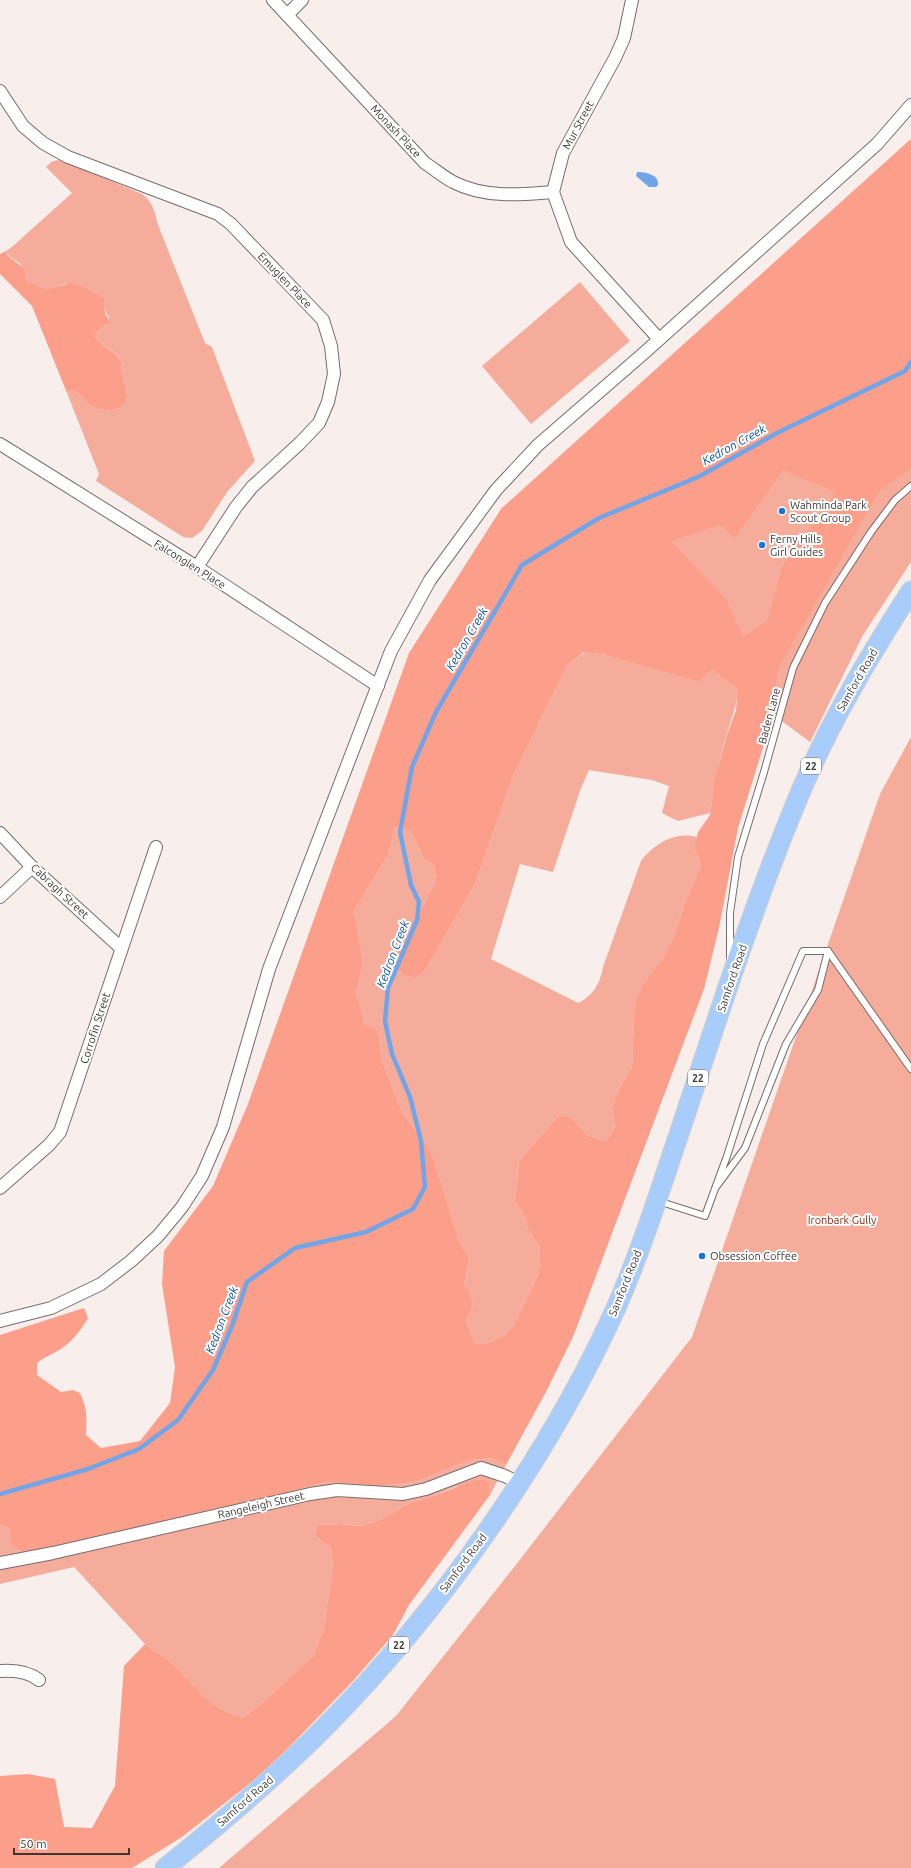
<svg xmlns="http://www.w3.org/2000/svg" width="911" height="1868" font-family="Ubuntu,sans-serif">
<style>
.green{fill:#f6ac9b}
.forest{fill:#fb9f8a;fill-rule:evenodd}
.water{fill:#71a5e9}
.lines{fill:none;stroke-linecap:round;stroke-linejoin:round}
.stream{stroke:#71a5e9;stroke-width:4.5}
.lane-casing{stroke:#766d6b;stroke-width:8}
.street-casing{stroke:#766d6b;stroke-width:14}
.primary-casing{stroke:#d0cfcf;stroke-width:21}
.lane{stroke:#fff;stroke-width:6}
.street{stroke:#fff;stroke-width:12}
.primary{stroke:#a9cdfb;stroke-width:19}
.poi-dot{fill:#1775de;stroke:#fff;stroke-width:1.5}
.labels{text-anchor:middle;stroke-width:4;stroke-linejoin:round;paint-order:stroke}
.shield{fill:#fff;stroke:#767372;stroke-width:1}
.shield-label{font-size:10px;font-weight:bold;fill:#3b3736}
.street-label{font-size:11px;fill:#3b3736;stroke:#fff}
.poi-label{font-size:11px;fill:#3b3736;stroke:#fff;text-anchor:start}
.park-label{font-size:11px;fill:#8e250d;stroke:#fff}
.water-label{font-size:12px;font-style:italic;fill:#0b54a3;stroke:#fff}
</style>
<rect width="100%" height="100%" fill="#f8eeeb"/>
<g class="green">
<path d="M911,139V562L863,635L810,742L739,689C736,707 731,720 726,737C719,762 714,787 710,813L678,821L662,813L669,786L652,780L589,770L581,788L553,872L520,864L491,959L578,1003C593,996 600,984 603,967L641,861C654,844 675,831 697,837L694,848L701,865L684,905L674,937L662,962L648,977L634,1019L632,1067L620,1087L612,1107L615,1127L606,1141L588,1136L571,1117L559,1115L519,1161L515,1202L525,1216L528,1230L540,1247L539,1273L515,1323L505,1335L486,1344H475L466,1321C474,1305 476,1301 464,1286L469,1258L459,1241L432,1153L402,1112L382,1061L378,1032L365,1025L361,1007L356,994L363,962L354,911L388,855L395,825L411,829L424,859L434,866L436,879L400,955L426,969L475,884L513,776L567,666L585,652L607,655L501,509Z"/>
<path d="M58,160L64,161L142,194C153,202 155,212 158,225L205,343L212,347L255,461L227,492L202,531L192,538L183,537L96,481L99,474L67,393L69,391L77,392C83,397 87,404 95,408C106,412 127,412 127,396C126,388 124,379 122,371C121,369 122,365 121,362C117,350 101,347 95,336L96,333L107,325L109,317C103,311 106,301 99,295C93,290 71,282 64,284C58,286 53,290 46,290C39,290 32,284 26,281C25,275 26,270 22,266C17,259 9,259 6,251L13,246L72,193L46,167L51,162Z"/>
<path d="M580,282L630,341L531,424L482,366Z"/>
<path d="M911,737V1868H219L396,1716L515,1566L692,1337L880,794Z"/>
<path d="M491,1458L506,1465L490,1495L489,1483L455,1487L430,1497L407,1504L380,1520L362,1526L340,1524L318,1525L314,1535L331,1548L333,1564L324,1628L313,1656L268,1698L243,1718L224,1711L203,1698L172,1663L145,1644L74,1567L0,1584V1525L11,1528V1544L251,1502L326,1482L383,1486L415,1482L470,1460Z"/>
</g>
<g class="forest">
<path d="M911,139V469L879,491L778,669L770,725L738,828L719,928L704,989L573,1337L547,1390L506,1465L491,1458L470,1460L415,1482L383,1486L326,1482L251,1502L47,1550L22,1551L11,1544L10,1528L0,1525V1335L84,1308L88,1318C81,1330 73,1341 61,1349C53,1354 44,1357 37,1363V1375L61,1392L73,1390L80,1393C87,1407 87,1420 86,1435L101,1448L140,1441L170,1403L175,1367L162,1284L164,1251L213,1186L248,1104L409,653L501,509ZM783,470L836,492L782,567L767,621L743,637L726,599L671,541L720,525L735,538ZM584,652L607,655L698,681L713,669L738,689L736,710L727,735L715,779L710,815L698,832L694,848L701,865L684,905L674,937L662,961L648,977L637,998L634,1019L632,1067L620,1087L612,1107L615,1127L606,1141L588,1136L571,1117L559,1115L519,1161L515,1202L525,1216L528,1230L540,1247L539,1273L515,1323L505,1335L486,1344H475L466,1321C474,1305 476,1301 464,1285L469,1258L459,1241L432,1153L402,1112L382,1061L378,1031L365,1025L361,1007L356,994L363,962L354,911L388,855L395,826L411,830L424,859L434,866L436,879L400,954L398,966L403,974L414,978L426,969L475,884L513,776L567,666Z"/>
<path d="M6,251L8,256L25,269L26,281L46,290L70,283L84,287L100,295L104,300L105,313L110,322L96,333L95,336C101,347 117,351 121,362C122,365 121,369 122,371C124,379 126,388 127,396C127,412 106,412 95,408C87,404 83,397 77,392L69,391L67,393L32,306L0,274V254Z"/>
<path d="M476,1480H484L489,1483L490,1495L409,1605L393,1635L354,1680L268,1769L182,1837L132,1868H0V1776L28,1774L55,1779L64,1827L92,1828L115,1786L124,1666L145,1644L172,1663L204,1698L224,1711L243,1718L268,1698L313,1656L324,1628L333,1564L331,1548L314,1535L318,1525L340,1524L362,1526L380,1520L407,1504L430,1497Z"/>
</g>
<path class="water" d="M637,172C645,172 659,174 658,185L656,187H649L636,176Z"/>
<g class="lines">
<path class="stream" d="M0,1494L88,1469L139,1449L178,1420L213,1370L232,1326L247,1282L295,1248L366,1232L413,1209L425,1187L421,1141L410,1097L392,1054L385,1021L388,988L417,920L419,902L411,885L400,832L412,767L436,712L522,565L599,518L698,477L779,432L905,371L911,362"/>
<defs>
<g id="lane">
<path d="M828,951L911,1069"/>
<path d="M730,960V913L738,857L764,772L793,668L825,603L871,532L895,500L911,486"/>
<path d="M658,1201L705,1216L727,1156L763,1044L803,951H828L818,990L786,1044L745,1148L716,1187"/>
</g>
<g id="street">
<path d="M273,0L425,163C434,169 444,177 453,182C484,198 520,195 553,192"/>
<path d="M632,0L624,38L615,58L563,153L553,192L571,242L659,339"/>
<path d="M287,15L302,0"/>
<path d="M0,91L23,126L43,143L68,157L218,214L231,224L323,320L331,346L334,374L328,402L319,423L300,443L252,487L236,507L197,567"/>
<path d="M0,444L197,567L378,686"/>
<path d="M0,833L32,867L121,948"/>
<path d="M0,897L32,867"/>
<path d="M0,1188L49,1145L60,1132L156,847"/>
<path d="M0,1321L51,1308L101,1284L131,1261L158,1236L182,1207L202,1176L223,1127L269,969L391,651L430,580L496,490L538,445L644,353L877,144L911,105"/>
<path d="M0,1563L53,1553L310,1494L337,1490L403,1494L426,1489L481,1468L505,1476L519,1483"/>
<path d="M0,1671C13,1670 28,1671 39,1680"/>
</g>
<path id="primary" d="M165,1868C220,1824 274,1778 324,1728C439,1612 548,1458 616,1308C641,1251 660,1190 680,1131C716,1023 750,915 793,810C824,732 866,661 911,591"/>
</defs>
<use href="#lane" class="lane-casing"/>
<use href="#street" class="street-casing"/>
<use href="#primary" class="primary-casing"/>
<use href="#lane" class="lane"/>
<use href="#street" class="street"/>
<use href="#primary" class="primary"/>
</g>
<g class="poi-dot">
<circle cx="782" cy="511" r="4"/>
<circle cx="762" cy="545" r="4"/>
<circle cx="702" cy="1256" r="4"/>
</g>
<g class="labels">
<g class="shield">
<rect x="801" y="758" width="20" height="16" rx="3"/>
<rect x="688" y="1070" width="20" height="16" rx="3"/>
<rect x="389" y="1637" width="20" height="16" rx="3"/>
</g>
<g class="shield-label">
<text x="811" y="770">22</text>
<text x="698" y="1082">22</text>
<text x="399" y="1649">22</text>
</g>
<g class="street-label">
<text transform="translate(578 125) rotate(-62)" y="4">Mur Street</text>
<text transform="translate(396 131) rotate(47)" y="4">Monash Place</text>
<text transform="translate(285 280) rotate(46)" y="4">Emuglen Place</text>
<text transform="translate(190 564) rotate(32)" y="4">Falconglen Place</text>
<text transform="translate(857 680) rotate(-60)" y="4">Samford Road</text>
<text transform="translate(769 716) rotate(-75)" y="4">Baden Lane</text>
<text transform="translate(60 891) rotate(43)" y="4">Cabragh Street</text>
<text transform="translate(732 978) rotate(-71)" y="4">Samford Road</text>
<text transform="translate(95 1028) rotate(-72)" y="4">Corrofin Street</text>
<text transform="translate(625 1283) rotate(-68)" y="4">Samford Road</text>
<text transform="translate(261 1505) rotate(-13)" y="4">Rangeleigh Street</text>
<text transform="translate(463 1563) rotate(-53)" y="4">Samford Road</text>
<text transform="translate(245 1801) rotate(-41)" y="4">Samford Road</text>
</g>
<g class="poi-label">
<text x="790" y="509">Wahminda Park<tspan x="790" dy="13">Scout Group</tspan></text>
<text x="770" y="543">Ferny Hills<tspan x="770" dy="13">Girl Guides</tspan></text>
<text x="710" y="1260">Obsession Coffee</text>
</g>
<g class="park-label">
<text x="842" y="1224">Ironbark Gully</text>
</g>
<g class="water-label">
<text transform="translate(734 445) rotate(-29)" y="4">Kedron Creek</text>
<text transform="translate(467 639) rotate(-60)" y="4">Kedron Creek</text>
<text transform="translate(393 954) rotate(-69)" y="4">Kedron Creek</text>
<text transform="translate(222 1320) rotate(-69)" y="4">Kedron Creek</text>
</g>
</g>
<path d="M14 1848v6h115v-6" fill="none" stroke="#3b3736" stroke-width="2"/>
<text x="20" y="1848" font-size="12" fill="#3b3736" stroke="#ffffff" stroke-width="3" paint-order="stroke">50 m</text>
</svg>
